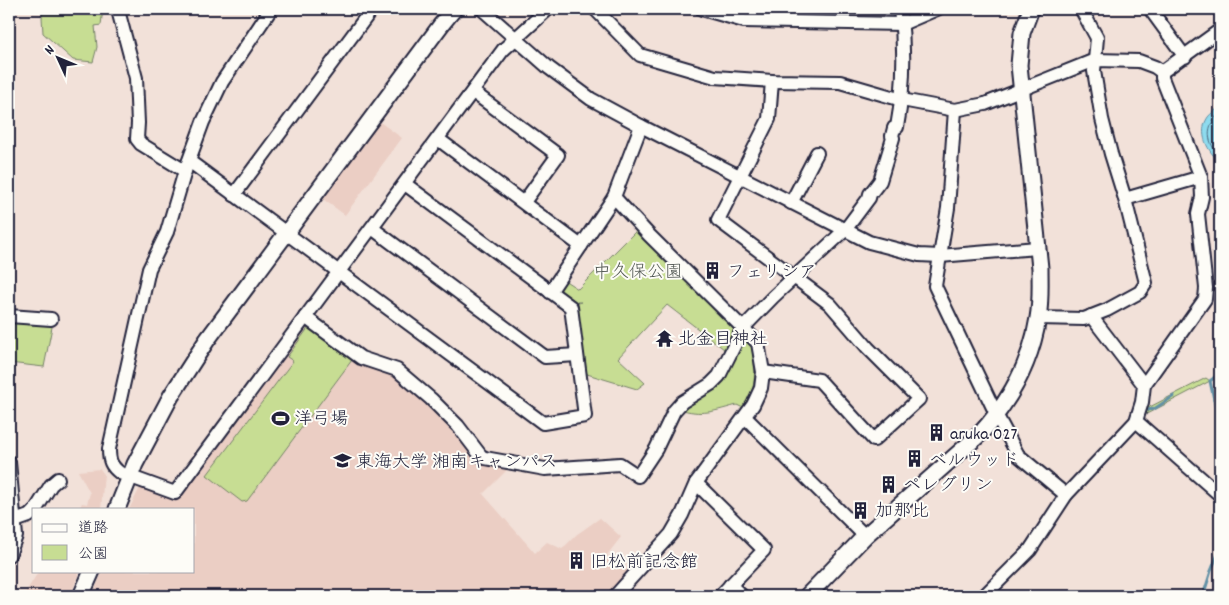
<svg xmlns="http://www.w3.org/2000/svg" width="1229" height="605" font-family="Dekko,'Klee One',sans-serif">
<style>
.built{fill:#ebcec4}
.green{fill:#c7dd93;stroke:#748067}
.water{fill:#8edbee;stroke:#6391a6}
.lines{fill:none;stroke-linecap:round;stroke-linejoin:round}
.shore{stroke:#4d6c83;stroke-width:1}
.stream{stroke:#6391a6;stroke-width:3}
.minor-casing{stroke:#22223b;stroke-width:16}
.tertiary-casing{stroke:#22223b;stroke-width:19}
.minor{stroke:#fdfcf7;stroke-width:12}
.tertiary{stroke:#fdfcf7;stroke-width:15}
.labels{text-anchor:middle;stroke-width:4;stroke-linejoin:round;paint-order:stroke}
.park-label{font-size:18px;fill:#545a55;stroke:#fdfcf7}
.poi-label{font-size:18px;fill:#22223b;stroke:#fdfcf7;text-anchor:start}
</style>
<rect width="100%" height="100%" fill="#f2e1d9"/>
<filter id="ink" filterUnits="userSpaceOnUse"><feTurbulence type="fractalNoise" baseFrequency=".02" numOctaves="2"/><feDisplacementMap in="SourceGraphic" scale="10" xChannelSelector="R" yChannelSelector="G"/><feConvolveMatrix kernelMatrix="1 2 1 2 8 2 1 2 1" color-interpolation-filters="sRGB"/></filter>
<g filter="url(#ink)">
<g class="built">
<path d="M377,120L402,138L345,215L320,197Z"/>
<path d="M307,323L395,375L454,430L483,464L509,468L483,494L535,553L547,542L562,549L576,535L600,518L621,537L607,555L617,564L632,573L611,596H92L103,571H194V509H129L141,486L177,498Z"/>
<path d="M100,469L104,474L101,509H79L82,503L87,504L90,493L78,471Z"/>
<path d="M39,571H80L70,596H23Z"/>
</g>
<g class="green">
<path d="M44,9H103L101,25L95,26L97,47L93,62L73,60L43,33L42,17Z"/>
<path d="M638,229L751,344C756,372 757,383 745,409L737,405C708,413 701,416 672,407C692,392 719,377 724,349L667,305L618,358L645,383L637,389L587,374L571,306L581,302H573L560,293L559,287L564,280L578,289Z"/>
<path d="M9,321L53,322L44,367L9,363Z"/>
<path d="M309,327L352,360L247,501L242,502L207,475L293,361L287,357Z"/>
<path d="M1206,378L1210,381L1135,420L1138,413Z"/>
</g>
<path class="water" d="M1220,107V162C1208,152 1197,133 1208,117C1211,113 1216,110 1220,107Z"/>
<g class="lines">
<path class="shore" d="M1220,113C1205,125 1206,143 1220,156"/>
<g class="stream">
<path d="M1220,373L1210,381L1220,428"/>
<path d="M1147,410L1154,409L1174,396"/>
<path d="M1203,596L1211,571L1220,549"/>
</g>
<defs>
<g id="minor">
<path d="M271,9L222,82L203,122L185,171L167,232L149,269L109,449C109,461 111,466 120,473L175,493L503,50L548,9"/>
<path d="M482,9L549,68L591,99L641,126L869,242L919,255L940,256L1037,248"/>
<path d="M595,9L640,55L715,77L772,81L840,82L902,100L955,110L985,104L1095,60L1139,61L1155,67L1162,72V78L1201,177L1202,197L1198,214L1206,288L1205,299L1144,385L1142,402L1136,421L1066,495L1030,550L984,596"/>
<path d="M702,9L744,21L902,24L937,9"/>
<path d="M1150,9L1185,57"/>
<path d="M119,14L136,78L138,123L137,139L141,144L185,171"/>
<path d="M1162,72L1220,30"/>
<path d="M473,92L558,155L524,202"/>
<path d="M955,110L948,208L935,286L997,416L1018,455L1066,495"/>
<path d="M438,139L581,246"/>
<path d="M189,161L543,423L585,416L571,307L405,184"/>
<path d="M234,195L372,9"/>
<path d="M614,197L649,235L758,343L763,372L761,388L753,405L696,483L682,515L671,534L615,596"/>
<path d="M1125,199L1201,177"/>
<path d="M791,203L817,153"/>
<path d="M372,228L545,357L577,355"/>
<path d="M550,292L614,197L641,126"/>
<path d="M9,316L51,319"/>
<path d="M1091,316L1144,385"/>
<path d="M305,317L361,358L397,370L431,399L458,426L481,456L485,458L545,469L620,464L638,476L656,449L674,411L682,402L711,384L719,376L743,328L773,297L845,230L869,198L870,194L880,181L893,138L892,136L894,128L897,127C904,89 905,47 900,9"/>
<path d="M1038,318L1084,319L1107,310L1140,292L1146,283L1125,199L1111,154L1102,119L1094,71L1097,38L1081,9"/>
<path d="M763,372L819,380L874,440L919,399L868,348L830,304L718,220L769,119L772,81"/>
<path d="M745,417L865,536"/>
<path d="M1136,421L1220,495"/>
<path d="M9,462L16,536L9,555"/>
<path d="M696,483L764,550L720,596"/>
<path d="M36,509L51,485L58,479"/>
<path d="M15,521L29,516L34,511"/>
<path d="M730,585L742,596"/>
</g>
<g id="tertiary">
<path d="M117,509L135,464L171,396L207,340L441,25L454,9"/>
<path d="M81,596L92,571"/>
<path d="M807,596L865,536L980,434C1010,401 1031,363 1038,318C1041,302 1040,285 1040,268L1019,65L1022,33L1031,9"/>
</g>
</defs>
<use href="#minor" class="minor-casing"/>
<use href="#tertiary" class="tertiary-casing"/>
<use href="#minor" class="minor"/>
<use href="#tertiary" class="tertiary"/>
</g>
</g>
<defs>
<symbol id="building-bare" viewBox="-9 -9 18 18"><path d="M-4-6H4V6H1V3H-1V6H-4ZM-2.5-4.3h1.7v1.8h-1.7ZM.8-4.3h1.7v1.8H.8ZM-2.5-1h1.7V.8h-1.7ZM.8-1h1.7V.8H.8Z" fill="#22223b" stroke="#fdfcf7" stroke-width="2.5" paint-order="stroke"/></symbol>
<symbol id="temple-bare" viewBox="-9 -9 18 18"><path d="M0-6L5-2H3V0L6.5 2.5H4V6H1.5V3h-3V6H-4V2.5H-6.5L-3 0V-2H-5Z" fill="#22223b" stroke="#fdfcf7" stroke-width="2.5" paint-order="stroke"/></symbol>
<symbol id="stadium-bare" viewBox="-9 -9 18 18"><path d="M0-5a6.5 5 0 1 0 0 10a6.5 5 0 1 0 0-10ZM-3.5-1.8h7v3.6h-7Z" fill="#22223b" stroke="#fdfcf7" stroke-width="2.5" paint-order="stroke"/></symbol>
<symbol id="university-bare" viewBox="-9 -9 18 18"><path d="M0-5L7-2L0 1L-7-2ZM-4 1L0 2.5L4 1V4Q0 6-4 4Z" fill="#22223b" stroke="#fdfcf7" stroke-width="2.5" paint-order="stroke"/></symbol>
</defs>
<g fill-rule="evenodd">
<use href="#building-bare" x="700" y="258" width="25" height="25"/>
<use href="#temple-bare" x="652" y="326" width="25" height="25"/>
<use href="#stadium-bare" x="268" y="406" width="25" height="25"/>
<use href="#building-bare" x="924" y="420" width="25" height="25"/>
<use href="#building-bare" x="902" y="446" width="25" height="25"/>
<use href="#university-bare" x="330" y="448" width="25" height="25"/>
<use href="#building-bare" x="876" y="472" width="25" height="25"/>
<use href="#building-bare" x="848" y="498" width="25" height="25"/>
<use href="#building-bare" x="564" y="548" width="25" height="25"/>
</g>
<g class="labels">
<g class="park-label">
<text x="638" y="277">中久保公園</text>
</g>
<g class="poi-label">
<text x="727" y="277">フェリシア</text>
<text x="678" y="344">北金目神社</text>
<text x="294" y="424">洋弓場</text>
<text x="950" y="439">aruka 027</text>
<text x="929" y="465">ベルウッド</text>
<text x="356" y="467">東海大学 湘南キャンパス</text>
<text x="903" y="490">ペレグリン</text>
<text x="875" y="516">加那比</text>
<text x="590" y="567">旧松前記念館</text>
</g>
</g>
<rect width="1229" height="605" fill="none" stroke="#fdfcf7" stroke-width="30"/>
<rect x="15" y="15" width="1199" height="575" fill="none" stroke="#22223b" stroke-width="2" filter="url(#ink)"/>
<rect x="32" y="508" width="162" height="65" fill="#fdfcf7" stroke="#a5a5ac"/>
<rect x="42" y="524" width="25" height="8" fill="#fdfcf7" stroke="#a5a5ac"/>
<text x="78" y="532" font-size="15" fill="#22223b">道路</text>
<rect x="42" y="545" width="25" height="15" fill="#c7dd93" stroke="#a5a5ac"/>
<text x="78" y="558" font-size="15" fill="#22223b">公園</text>
<g transform="translate(58 58) rotate(314)" stroke="#fdfcf7" stroke-width="4" paint-order="stroke">
<path d="M0-4L9 19L0 12L-9 19Z" fill="#22223b"/>
<text y="-8" font-size="14" font-weight="bold" text-anchor="middle" fill="#22223b">N</text>
</g>
</svg>
